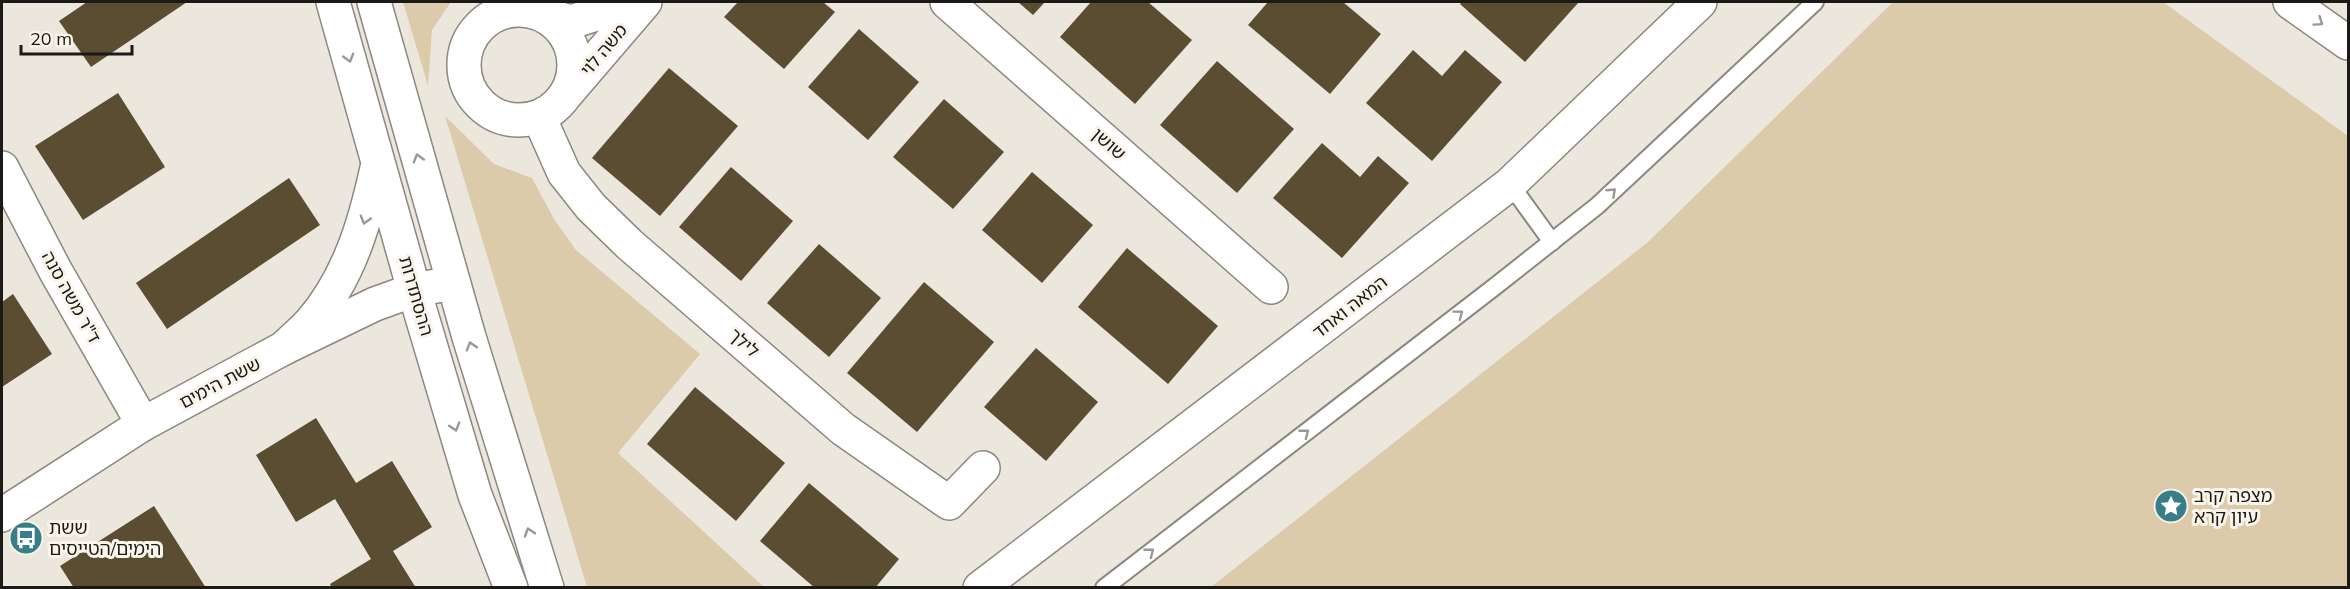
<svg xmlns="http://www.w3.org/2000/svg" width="2350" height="589" font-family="Mulish,'Noto Sans Hebrew',sans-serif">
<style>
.green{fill:#dbcbab}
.building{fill:#5b4d31}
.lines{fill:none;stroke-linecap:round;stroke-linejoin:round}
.lane-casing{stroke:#8c887f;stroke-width:20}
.street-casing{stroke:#8c887f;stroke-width:36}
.secondary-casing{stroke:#8c887f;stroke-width:36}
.lane{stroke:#fff;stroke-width:16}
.street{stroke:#fff;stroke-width:33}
.secondary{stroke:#fff;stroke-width:33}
.oneway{stroke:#999897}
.labels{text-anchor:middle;stroke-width:6;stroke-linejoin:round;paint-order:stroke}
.street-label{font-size:18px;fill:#1c1a17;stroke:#faf5eb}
.poi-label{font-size:18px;fill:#1c1a17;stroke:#faf5eb;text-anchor:start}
</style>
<rect width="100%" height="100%" fill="#ece7dd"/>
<g class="green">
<path d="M403,2H451L432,30L428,86Z"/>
<path d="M1893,2H2163L2348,136V587H1211L1648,242Z"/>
<path d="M445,116L494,164L532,178L554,219L576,250L700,354L618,453L764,587H587Z"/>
</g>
<g class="building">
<path d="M87,2H187L91,67L59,21Z"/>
<path d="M738,2H823L835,12L784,69L724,17Z"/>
<path d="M1018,2H1045L1033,15Z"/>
<path d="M1091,2H1148L1192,40L1135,104L1060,37Z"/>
<path d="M1268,2H1343L1381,34L1330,94L1248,25Z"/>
<path d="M1462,2H1579L1525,62L1460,4Z"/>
<path d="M859,29L919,82L868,140L808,87Z"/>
<path d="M1413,50L1442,76L1465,50L1502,82L1432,161L1366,103Z"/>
<path d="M1217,61L1294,129L1237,193L1160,125Z"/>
<path d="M669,68L738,126L660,216L592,158Z"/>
<path d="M118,93L165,167L83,220L35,146Z"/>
<path d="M944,99L1004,152L953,209L893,157Z"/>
<path d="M1322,143L1360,177L1378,156L1409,183L1342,258L1273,198Z"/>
<path d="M731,167L793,221L741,281L679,227Z"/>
<path d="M1032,172L1093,225L1042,283L982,230Z"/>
<path d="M289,178L320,225L167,329L136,283Z"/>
<path d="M819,244L881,298L829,357L767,303Z"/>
<path d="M1127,248L1218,326L1168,384L1078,307Z"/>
<path d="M924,282L994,342L917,432L847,373Z"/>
<path d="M13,294L52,354L2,387V302Z"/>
<path d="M1036,348L1098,402L1046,461L984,407Z"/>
<path d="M695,387L785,463L736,521L647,444Z"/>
<path d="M316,418L356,483L392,461L432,527L393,551L416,588H332L330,584L371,559L335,499L296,522L256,455Z"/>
<path d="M809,483L899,559L875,588H815L760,541Z"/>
<path d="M154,506L206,588H74L60,566Z"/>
</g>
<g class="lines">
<defs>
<g id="lane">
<path d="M1510,184L1552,242"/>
<path d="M1104,588L1493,288L1597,206L1815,2"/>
</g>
<g id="street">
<path d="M947,2L1271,287"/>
<path d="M2290,2L2348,43"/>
<circle cx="519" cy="65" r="55"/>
<path d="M540,13L571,22L633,2"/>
<path d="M567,93L645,2"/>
<path d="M539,117L564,173L591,207L629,244L843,429L949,503L983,468"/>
<path d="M2,168L55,270L143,424"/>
<path d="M2,515L143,424L284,348L375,304L414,290L453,283"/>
</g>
<g id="secondary">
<path d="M333,2L414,290L475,495L511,588"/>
<path d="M374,2L469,337L547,588"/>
<path d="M284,348C293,339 303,331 311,322C349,278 365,223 377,168"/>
<path d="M980,588L1510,184L1700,2"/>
</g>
</defs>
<use href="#lane" class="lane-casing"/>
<use href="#street" class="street-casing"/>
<use href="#secondary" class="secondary-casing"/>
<use href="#lane" class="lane"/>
<use href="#street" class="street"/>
<use href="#secondary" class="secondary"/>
</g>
<defs><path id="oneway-chevron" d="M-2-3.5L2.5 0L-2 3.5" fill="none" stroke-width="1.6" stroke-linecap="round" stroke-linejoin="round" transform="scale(1.5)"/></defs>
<g class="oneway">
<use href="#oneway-chevron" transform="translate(2319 22) rotate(35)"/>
<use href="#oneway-chevron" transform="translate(349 58) rotate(74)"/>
<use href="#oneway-chevron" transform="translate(418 158) rotate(-106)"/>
<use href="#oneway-chevron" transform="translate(1612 192) rotate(-43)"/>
<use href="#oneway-chevron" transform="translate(365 220) rotate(106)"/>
<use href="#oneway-chevron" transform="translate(1459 314) rotate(-37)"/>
<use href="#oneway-chevron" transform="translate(471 346) rotate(-107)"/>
<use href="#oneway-chevron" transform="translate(455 427) rotate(73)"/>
<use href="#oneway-chevron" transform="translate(1305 433) rotate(-38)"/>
<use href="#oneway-chevron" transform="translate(529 532) rotate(-108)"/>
<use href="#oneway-chevron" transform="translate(1150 552) rotate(-38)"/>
</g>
<defs>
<symbol id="sight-disc" viewBox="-11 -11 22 22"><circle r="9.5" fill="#377e88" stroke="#faf5eb"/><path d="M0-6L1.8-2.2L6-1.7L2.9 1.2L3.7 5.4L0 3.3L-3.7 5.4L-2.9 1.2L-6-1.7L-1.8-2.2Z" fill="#fff"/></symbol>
<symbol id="bus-disc" viewBox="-11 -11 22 22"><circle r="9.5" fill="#377e88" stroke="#faf5eb"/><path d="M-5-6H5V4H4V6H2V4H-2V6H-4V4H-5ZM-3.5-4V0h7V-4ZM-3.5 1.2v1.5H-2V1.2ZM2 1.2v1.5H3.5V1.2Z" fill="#fff"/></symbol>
</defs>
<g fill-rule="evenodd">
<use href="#sight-disc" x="2152" y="487" width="38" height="38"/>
<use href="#bus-disc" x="7" y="519" width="38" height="38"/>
</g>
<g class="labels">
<g class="street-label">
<text transform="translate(604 50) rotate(-50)" y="6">משה לוי</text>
<text transform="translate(1109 144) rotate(41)" y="6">שושן</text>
<text transform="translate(416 296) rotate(74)" y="6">ההסתדרות</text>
<text transform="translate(71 297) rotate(61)" y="6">ד"ר משה סנה</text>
<text transform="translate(1350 307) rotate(-38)" y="6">המאה ואחד</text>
<text transform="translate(744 343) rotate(41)" y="6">לילך</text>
<text transform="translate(220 383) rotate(-28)" y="6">ששת הימים</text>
</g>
<g class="poi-label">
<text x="2194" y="502">מצפה קרב<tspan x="2194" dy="21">עיון קרא</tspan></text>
<text x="49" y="534">ששת<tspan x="49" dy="21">הימים/הטייסים</tspan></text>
</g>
</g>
<rect width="2350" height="589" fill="none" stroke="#1c1a17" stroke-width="6"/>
<path d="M21 45v9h111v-9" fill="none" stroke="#1c1a17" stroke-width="3"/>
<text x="30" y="45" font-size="18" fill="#1c1a17" stroke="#faf5eb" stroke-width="4.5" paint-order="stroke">20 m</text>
</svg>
